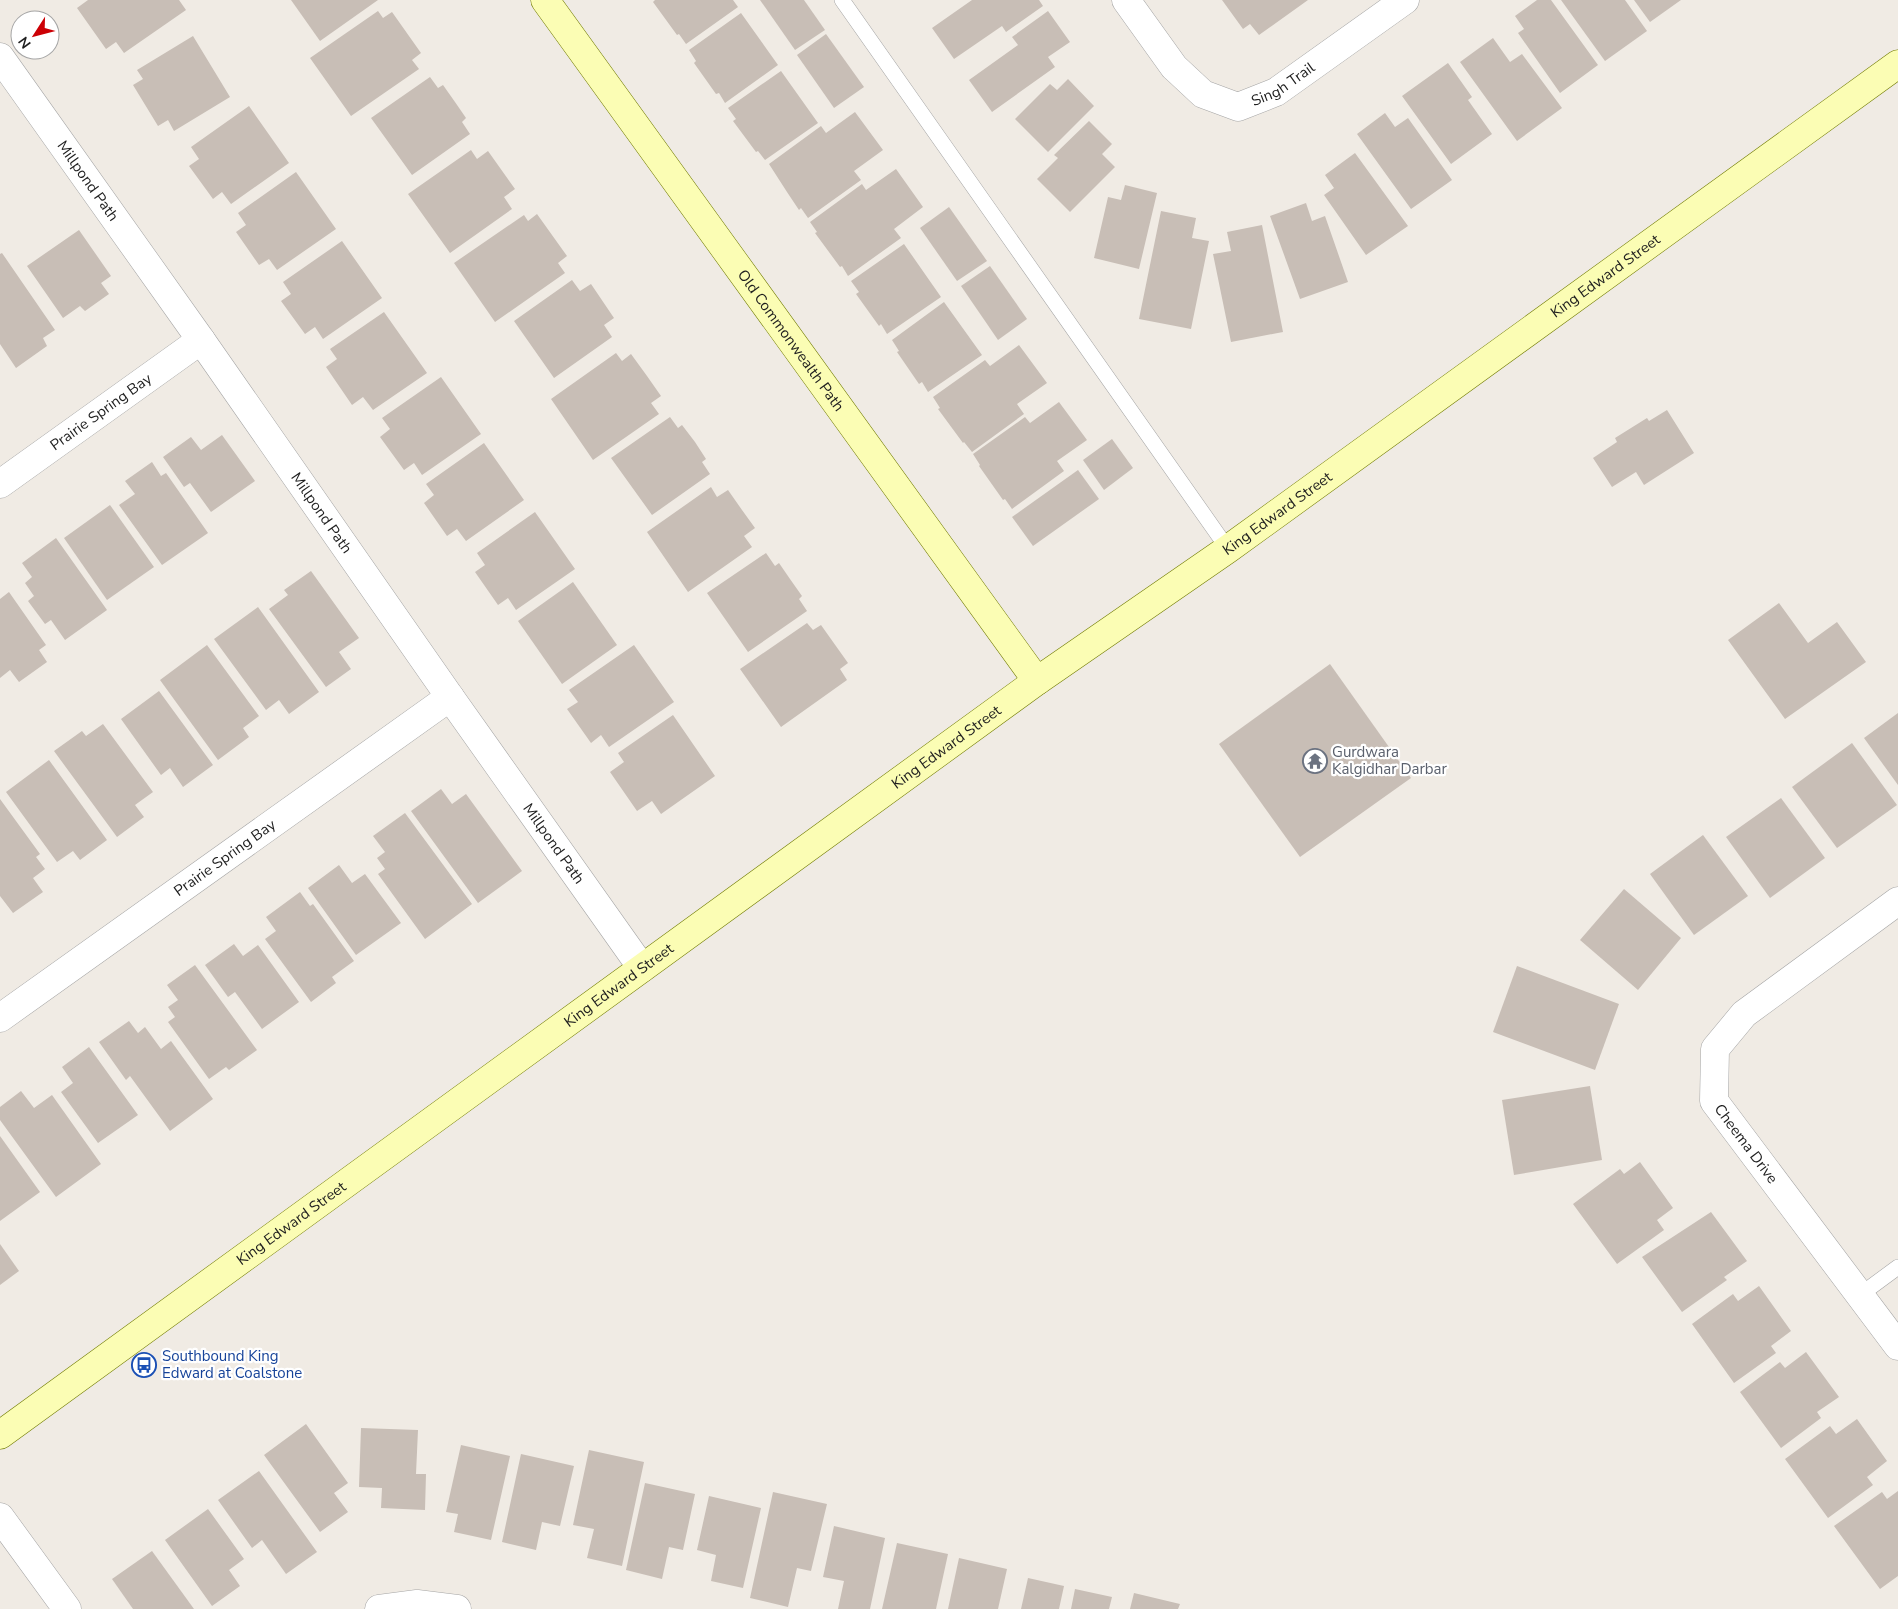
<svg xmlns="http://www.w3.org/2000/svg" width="1898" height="1609" font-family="'Nunito Sans',sans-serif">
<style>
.building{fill:#c8beb6}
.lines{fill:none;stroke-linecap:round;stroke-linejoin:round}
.lane-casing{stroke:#a5a5a5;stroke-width:16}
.street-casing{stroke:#a5a5a5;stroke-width:29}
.secondary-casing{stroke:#707a00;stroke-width:29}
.lane{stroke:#fff;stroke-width:15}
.street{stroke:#fff;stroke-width:28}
.secondary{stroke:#fbfdb4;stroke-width:28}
.labels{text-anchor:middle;stroke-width:4.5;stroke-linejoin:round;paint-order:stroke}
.street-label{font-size:15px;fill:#1e1e1e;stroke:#fff}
.worship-label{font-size:15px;fill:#5b616d;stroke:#fff;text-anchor:start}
.transit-label{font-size:15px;fill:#164399;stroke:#fff;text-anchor:start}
</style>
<rect width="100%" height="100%" fill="#f0ebe4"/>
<g class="building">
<path d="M88,0H179L186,10L124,53L116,42L106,49L77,8Z"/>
<path d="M291,0H378L320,41Z"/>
<path d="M655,0H733L738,7L686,44L679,34L677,35L653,2Z"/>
<path d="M760,0H804L825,30L795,50Z"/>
<path d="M972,0H1039L1043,6L1006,32L1002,26L954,59L932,28Z"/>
<path d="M1222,0H1308L1259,35L1250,24L1243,29Z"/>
<path d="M1537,0H1551L1598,65L1560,93L1518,33L1524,29L1515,16Z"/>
<path d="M1561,0H1625L1647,31L1605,61Z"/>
<path d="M1634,0H1681L1650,22Z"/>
<path d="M378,11L383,18L392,12L421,53L412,60L419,69L351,116L310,58Z"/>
<path d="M1048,11L1070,42L1048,57L1055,67L992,112L969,80L1018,45L1012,37Z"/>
<path d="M741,13L778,65L725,103L719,93L716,94L694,63L696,61L689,50Z"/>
<path d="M826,34L864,87L834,108L797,55Z"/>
<path d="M193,36L230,97L174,131L168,120L158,126L133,85L143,79L137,70Z"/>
<path d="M1493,38L1510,62L1522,54L1562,108L1517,141L1460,62Z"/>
<path d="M1448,63L1472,97L1468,100L1492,134L1451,164L1402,96Z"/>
<path d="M781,71L818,123L765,160L758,151L756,152L733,121L736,119L728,108Z"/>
<path d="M430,77L438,88L443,85L455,102L466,118L462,122L470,134L412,175L371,118Z"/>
<path d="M1068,79L1094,106L1048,152L1015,119L1050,84L1057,90Z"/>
<path d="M249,106L289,163L231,204L222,192L213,199L189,166L199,159L191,147Z"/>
<path d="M855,112L883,150L854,171L861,180L808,218L801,208L799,210L787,192L769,164L821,126L826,133Z"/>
<path d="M1385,113L1395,127L1408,118L1452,180L1411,209L1357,134Z"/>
<path d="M1089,121L1112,144L1102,154L1115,167L1070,212L1037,179L1058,158L1054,155Z"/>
<path d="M471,150L477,159L488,151L515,189L504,197L512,209L450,253L408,194Z"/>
<path d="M1355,153L1408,226L1366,255L1324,195L1334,188L1325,175Z"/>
<path d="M896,169L923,207L894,229L901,238L848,276L842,266L840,267L815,233L817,232L810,222L862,184L866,190Z"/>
<path d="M296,172L336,229L277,270L269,259L259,265L236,232L246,225L238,213Z"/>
<path d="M1125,185L1157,193L1139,269L1094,258L1108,197L1121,200Z"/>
<path d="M1306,203L1312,221L1325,216L1348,282L1300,299L1270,216Z"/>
<path d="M949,207L987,261L957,281L920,228Z"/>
<path d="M1161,211L1196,218L1192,238L1209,241L1191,329L1139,319Z"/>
<path d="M537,214L567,256L558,263L565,273L495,322L454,263L524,215L528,221Z"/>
<path d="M1262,225L1283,332L1231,342L1213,254L1231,251L1227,232Z"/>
<path d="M79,230L111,276L101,283L109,294L85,311L80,306L63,318L27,266Z"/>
<path d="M342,241L382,298L323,339L315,327L305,334L281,301L291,294L283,282Z"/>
<path d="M904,244L941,297L887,334L881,324L879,326L856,294L859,292L851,281Z"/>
<path d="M2,253L55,330L43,338L47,346L16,368L0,344V254Z"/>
<path d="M990,266L1027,319L998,340L961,286Z"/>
<path d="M572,280L580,291L591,284L614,318L604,325L612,337L554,378L514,321Z"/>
<path d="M944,302L982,355L928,392L922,382L919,384L897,352L899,351L892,340Z"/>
<path d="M384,312L427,373L373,410L363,397L352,405L326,367L337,359L330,349Z"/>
<path d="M1019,345L1047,383L1017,404L1024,414L972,452L964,442L963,443L938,409L940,408L933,397L985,360L990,366Z"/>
<path d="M616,353L622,361L631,354L647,376L661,396L651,403L659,414L593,460L551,399Z"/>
<path d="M441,377L481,434L422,475L414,463L404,470L380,437L390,429L382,418Z"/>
<path d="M1059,402L1087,440L1057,461L1064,471L1012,509L1005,499L1003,500L979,466L980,465L973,454L1025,417L1030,423Z"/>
<path d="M1667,410L1694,453L1644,485L1636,472L1612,487L1593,458L1617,442L1615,438L1647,418L1649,421Z"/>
<path d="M670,417L678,428L682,425L695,442L706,459L702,462L710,474L652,515L611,458Z"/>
<path d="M222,435L255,481L211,512L190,483L184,487L163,457L191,437L201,450Z"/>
<path d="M1112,439L1133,468L1104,490L1083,460Z"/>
<path d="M484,443L524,500L466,541L457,529L447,536L424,503L434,495L426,484Z"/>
<path d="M152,462L161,476L166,473L208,533L162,565L119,505L135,494L125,481Z"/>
<path d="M1078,470L1099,499L1033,546L1012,517Z"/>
<path d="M711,487L717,497L728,490L742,510L755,528L744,536L752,547L688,592L647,532Z"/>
<path d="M110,505L154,567L107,600L64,538Z"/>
<path d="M535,512L575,569L516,610L508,598L498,605L475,572L485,565L477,553Z"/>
<path d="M56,538L107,610L65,640L51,620L45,624L28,601L34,596L25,583L32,577L22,563Z"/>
<path d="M766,553L775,566L779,563L790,579L802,596L799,599L807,611L748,652L707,593Z"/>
<path d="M311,571L359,638L339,652L351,669L326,687L269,609L288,595L284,590Z"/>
<path d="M573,582L617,645L562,684L518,621Z"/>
<path d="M9,592L46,645L39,650L47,662L19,682L10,670L0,678V599Z"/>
<path d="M1779,603L1808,643L1837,622L1866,662L1785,719L1728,640Z"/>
<path d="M258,607L319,692L289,714L279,700L266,710L214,639Z"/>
<path d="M807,623L813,630L821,625L848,663L840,669L847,680L781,727L740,669Z"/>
<path d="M207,645L259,716L243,728L249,737L218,760L160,680Z"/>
<path d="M634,645L674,702L609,747L601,735L591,743L567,709L578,702L569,690Z"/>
<path d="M1330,664L1411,778L1300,857L1219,744Z"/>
<path d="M159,691L213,765L183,787L170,768L161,775L121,719Z"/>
<path d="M1898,713V785L1864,738Z"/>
<path d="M673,715L715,776L661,814L652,801L637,811L610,772L624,762L618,753Z"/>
<path d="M103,724L153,792L135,805L144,817L117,837L54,751L82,731L86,736Z"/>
<path d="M1852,743L1897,805L1837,848L1792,787Z"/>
<path d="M49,760L107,840L80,860L73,851L57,862L6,792Z"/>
<path d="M441,789L452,804L466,794L522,871L478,903L411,811Z"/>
<path d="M1781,798L1825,858L1770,898L1726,837Z"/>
<path d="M0,799L40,854L36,857L45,869L33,878L43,892L13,913L0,896Z"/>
<path d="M405,813L472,904L425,939L378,874L385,869L377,858L385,852L373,836Z"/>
<path d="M1703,835L1748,896L1694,935L1650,874Z"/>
<path d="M339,865L352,883L365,874L401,923L356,955L308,888Z"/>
<path d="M1624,889L1681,938L1638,990L1580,940Z"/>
<path d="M300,892L310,906L313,904L354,961L332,977L336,983L311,1002L265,939L276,931L266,917Z"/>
<path d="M234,944L243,956L258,945L299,1002L262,1029L235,992L228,997L205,965Z"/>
<path d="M195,965L257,1050L229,1070L226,1067L209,1079L168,1022L175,1017L168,1007L178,1000L167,985Z"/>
<path d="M1517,966L1619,1004L1595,1070L1493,1032Z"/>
<path d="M129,1021L138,1033L145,1027L161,1049L171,1041L213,1099L170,1131L130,1076L126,1080L99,1042Z"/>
<path d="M89,1047L138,1115L98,1143L61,1092L73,1083L62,1067Z"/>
<path d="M1590,1086L1602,1160L1514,1175L1502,1100Z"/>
<path d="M21,1091L34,1108L52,1095L101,1164L56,1197L0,1120V1107Z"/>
<path d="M0,1136L40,1192L0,1221Z"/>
<path d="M1640,1162L1673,1208L1657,1220L1664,1230L1617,1264L1573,1204L1620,1169L1624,1174Z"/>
<path d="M1711,1212L1747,1261L1724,1277L1727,1280L1682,1312L1642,1257Z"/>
<path d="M0,1244L19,1271L0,1285Z"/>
<path d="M1759,1286L1791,1331L1771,1346L1776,1353L1734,1383L1692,1324L1733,1294L1738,1301Z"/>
<path d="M1806,1352L1839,1397L1817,1412L1821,1418L1781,1448L1740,1392L1780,1362L1785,1368Z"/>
<path d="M1857,1419L1887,1461L1867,1477L1873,1485L1828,1518L1785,1459L1830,1426L1836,1434Z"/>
<path d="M306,1424L348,1483L334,1493L348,1512L320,1532L264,1455Z"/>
<path d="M361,1428L418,1430L416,1474H426L425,1510L381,1508L382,1488L359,1487Z"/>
<path d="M461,1445L510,1456L491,1540L454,1532L458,1514L446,1512Z"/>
<path d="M589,1450L644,1462L622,1566L587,1558L594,1529L573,1525Z"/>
<path d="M521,1454L574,1466L560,1526L542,1522L536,1550L502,1542Z"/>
<path d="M259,1471L317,1552L286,1574L262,1540L252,1548L218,1500Z"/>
<path d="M645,1483L695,1494L683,1550L669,1547L662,1579L626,1570Z"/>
<path d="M1898,1491V1576L1880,1589L1834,1526L1882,1492L1887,1499Z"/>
<path d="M773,1492L827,1504L811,1571L797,1568L788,1607L750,1598Z"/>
<path d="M709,1496L761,1508L743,1588L711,1581L716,1555L697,1550Z"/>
<path d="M208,1509L244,1559L229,1570L240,1586L212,1606L165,1540Z"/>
<path d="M834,1526L885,1538L870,1609H838L844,1581L823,1577Z"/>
<path d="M897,1543L948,1554L936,1609H882Z"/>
<path d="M152,1551L194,1609H133L112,1579Z"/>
<path d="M959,1558L1007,1569L998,1609H948Z"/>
<path d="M1028,1578L1064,1586L1059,1609H1021Z"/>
<path d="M1075,1589L1112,1597L1109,1609H1071Z"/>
<path d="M1134,1593L1180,1604L1178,1609H1130Z"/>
</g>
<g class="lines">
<defs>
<g id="lane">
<path d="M842,0L1228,549"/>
<path d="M1860,1295L1898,1267"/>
</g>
<g id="street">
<path id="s1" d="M1126,0L1174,67L1203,94L1238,107L1276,92L1405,0"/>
<path id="s2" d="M0,57L201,340L450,697L642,968"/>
<path id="s3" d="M0,484L201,340"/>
<path id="s4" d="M1898,901L1744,1014L1715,1049L1714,1101L1898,1346"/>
<path id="s5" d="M0,1018L450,697"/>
<path d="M0,1517L67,1609"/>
<path d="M379,1609L417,1604L457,1609"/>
</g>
<g id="secondary">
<path id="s6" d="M545,0L1037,681"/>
<path id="s7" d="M0,1435L1037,681L1228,549L1898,64"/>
</g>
</defs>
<use href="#lane" class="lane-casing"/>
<use href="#street" class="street-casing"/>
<use href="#secondary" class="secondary-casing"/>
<use href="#lane" class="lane"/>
<use href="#street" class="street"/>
<use href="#secondary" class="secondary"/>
</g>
<defs>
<symbol id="temple-ring" viewBox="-11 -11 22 22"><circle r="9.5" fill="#fff" stroke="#6b7280" stroke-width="1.5"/><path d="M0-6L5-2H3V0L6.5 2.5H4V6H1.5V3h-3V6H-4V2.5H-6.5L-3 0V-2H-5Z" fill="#6b7280"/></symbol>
<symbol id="bus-ring" viewBox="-11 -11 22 22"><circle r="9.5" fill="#fff" stroke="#1a4fb4" stroke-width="1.5"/><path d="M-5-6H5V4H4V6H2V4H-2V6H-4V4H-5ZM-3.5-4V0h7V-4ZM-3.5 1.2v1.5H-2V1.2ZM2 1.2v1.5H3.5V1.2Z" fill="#1a4fb4"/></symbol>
</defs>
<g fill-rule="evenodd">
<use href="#temple-ring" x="1301" y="747" width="28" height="28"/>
<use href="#bus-ring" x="130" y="1351" width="28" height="28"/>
</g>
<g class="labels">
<g class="street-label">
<text dy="5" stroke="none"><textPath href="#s1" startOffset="210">Singh Trail</textPath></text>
<text dy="5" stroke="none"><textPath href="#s2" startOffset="152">Millpond Path</textPath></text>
<text dy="5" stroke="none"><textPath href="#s7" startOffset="1980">King Edward Street</textPath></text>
<text dy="5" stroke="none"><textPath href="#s6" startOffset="420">Old Commonwealth Path</textPath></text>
<text dy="5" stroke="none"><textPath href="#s3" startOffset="124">Prairie Spring Bay</textPath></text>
<text dy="5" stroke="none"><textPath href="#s2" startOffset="558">Millpond Path</textPath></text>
<text dy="5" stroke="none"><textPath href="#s7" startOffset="1575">King Edward Street</textPath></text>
<text dy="5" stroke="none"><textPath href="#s7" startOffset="1170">King Edward Street</textPath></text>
<text dy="5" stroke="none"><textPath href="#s2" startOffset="962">Millpond Path</textPath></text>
<text dy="5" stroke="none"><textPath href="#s5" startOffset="276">Prairie Spring Bay</textPath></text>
<text dy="5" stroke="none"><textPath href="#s7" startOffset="765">King Edward Street</textPath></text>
<text dy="5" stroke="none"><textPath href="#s4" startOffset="342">Cheema Drive</textPath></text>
<text dy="5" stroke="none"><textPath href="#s7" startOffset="360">King Edward Street</textPath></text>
</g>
<g class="worship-label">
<text x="1332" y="757">Gurdwara<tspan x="1332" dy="17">Kalgidhar Darbar</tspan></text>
</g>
<g class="transit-label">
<text x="162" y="1361">Southbound King<tspan x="162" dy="17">Edward at Coalstone</tspan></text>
</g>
</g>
<g transform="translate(35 35) rotate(234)"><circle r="24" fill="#ffffff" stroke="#a5a5a5"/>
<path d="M0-4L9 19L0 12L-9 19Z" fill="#cc0005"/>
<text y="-8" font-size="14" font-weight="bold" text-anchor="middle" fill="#1e1e1e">N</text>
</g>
</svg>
